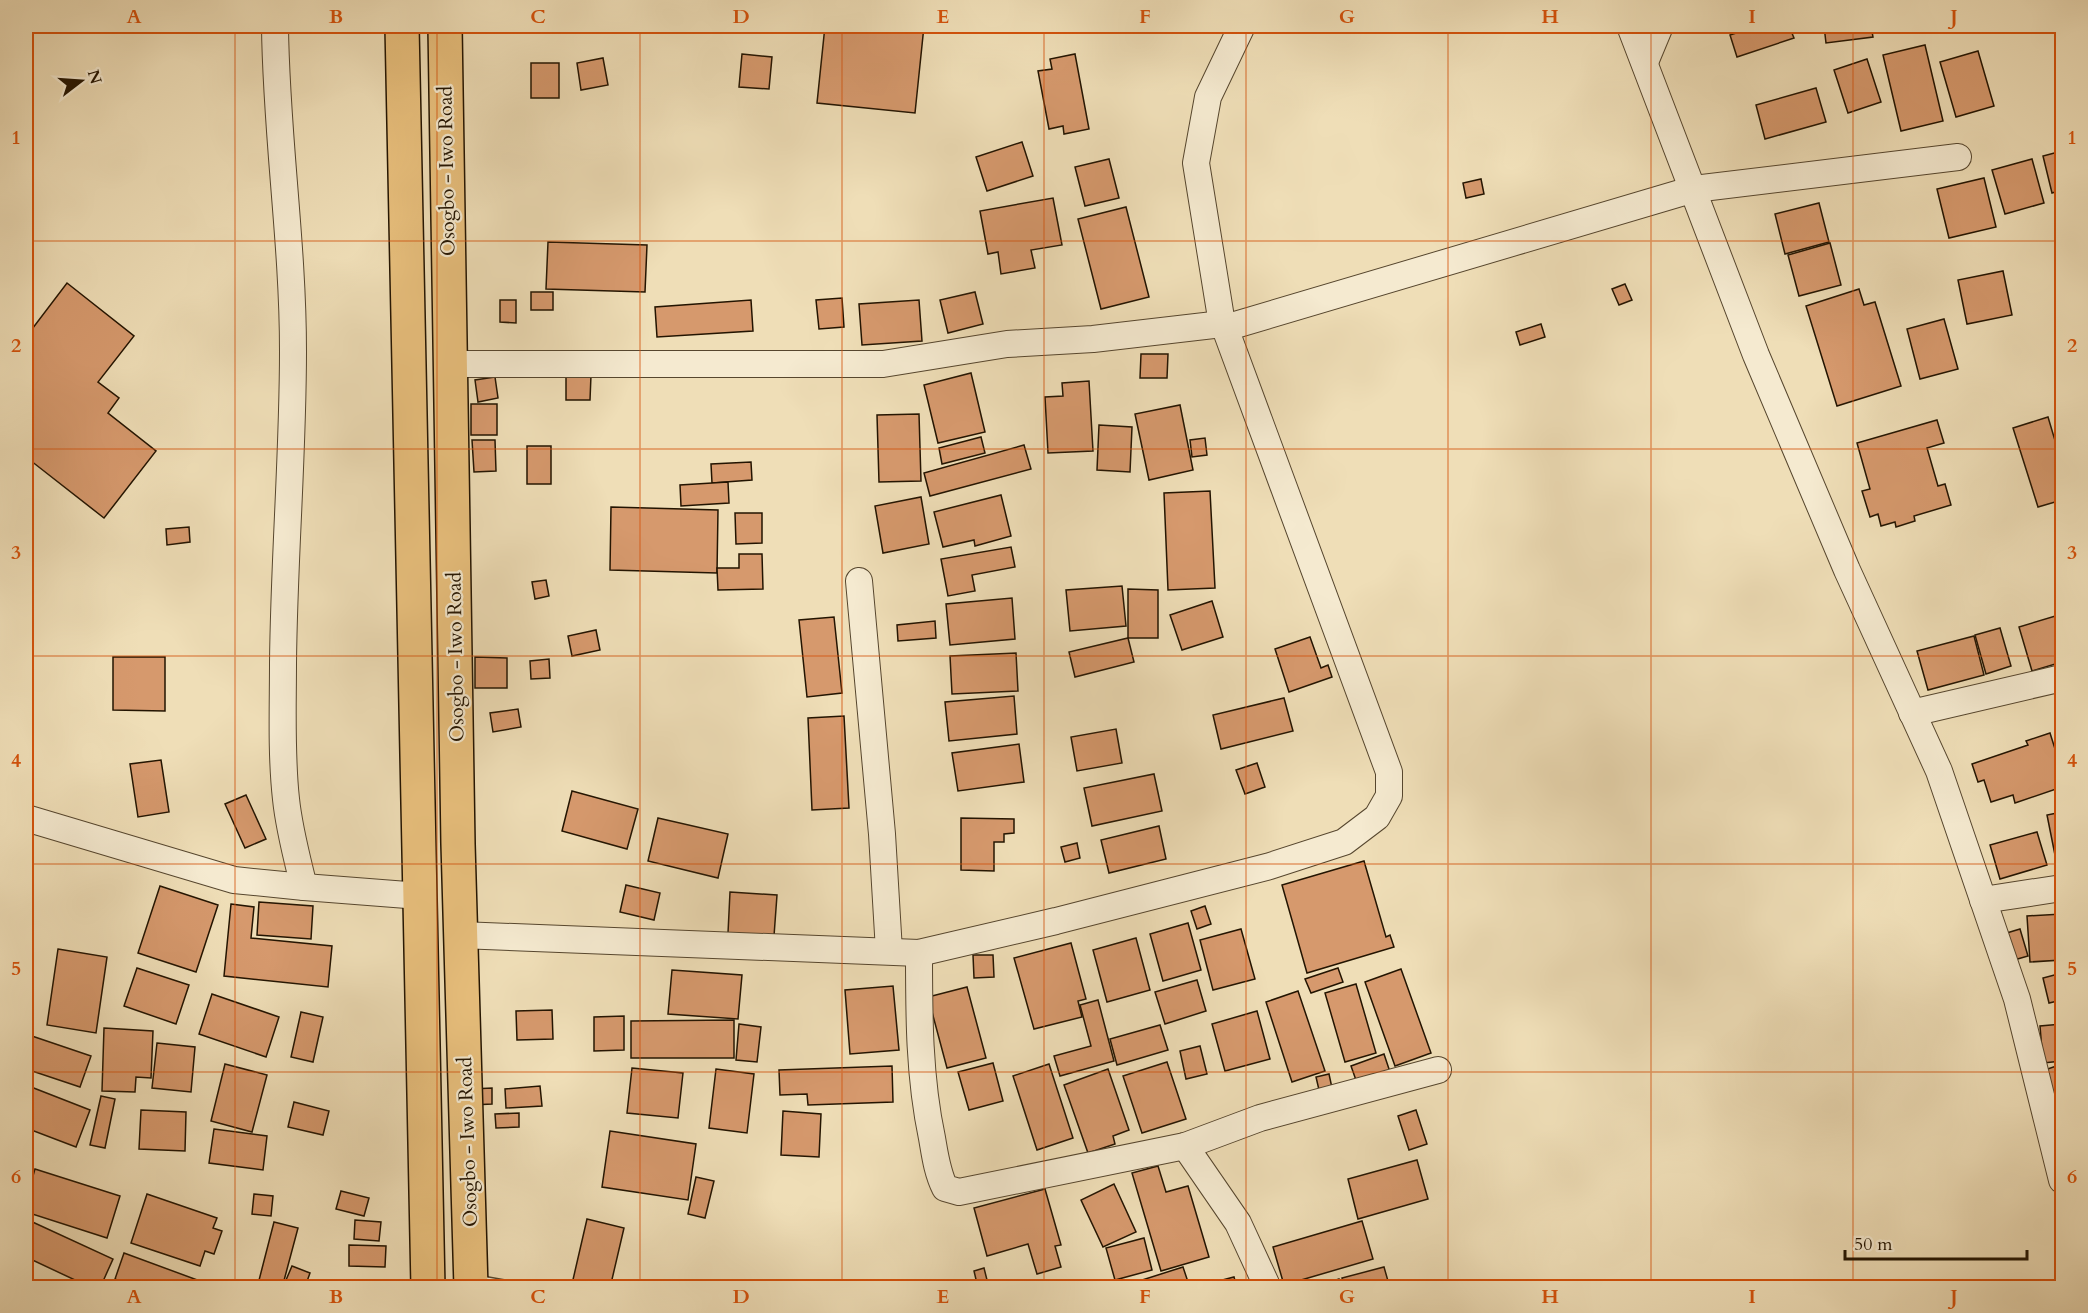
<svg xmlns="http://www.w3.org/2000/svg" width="2088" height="1313" font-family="Cardo,serif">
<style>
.building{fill:#d6996d;stroke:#231401;stroke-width:1.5}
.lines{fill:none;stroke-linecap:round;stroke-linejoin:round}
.lane-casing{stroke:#56462e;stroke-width:15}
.street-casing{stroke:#56462e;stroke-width:28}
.primary-casing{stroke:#231401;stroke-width:36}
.lane{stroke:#f5ead0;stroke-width:12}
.street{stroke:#f5ead0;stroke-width:26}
.primary{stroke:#e8bf7c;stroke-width:33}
.grid{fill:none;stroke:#d4520b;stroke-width:1.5;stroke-opacity:0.55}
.labels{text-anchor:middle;stroke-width:4.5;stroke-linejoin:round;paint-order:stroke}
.street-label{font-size:20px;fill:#231401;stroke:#f5ead0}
.neatline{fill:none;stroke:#d4520b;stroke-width:2}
.grid-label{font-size:20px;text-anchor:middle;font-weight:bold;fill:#d4520b}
</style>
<rect width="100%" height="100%" fill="#efdeb7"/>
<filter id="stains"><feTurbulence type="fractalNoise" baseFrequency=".00333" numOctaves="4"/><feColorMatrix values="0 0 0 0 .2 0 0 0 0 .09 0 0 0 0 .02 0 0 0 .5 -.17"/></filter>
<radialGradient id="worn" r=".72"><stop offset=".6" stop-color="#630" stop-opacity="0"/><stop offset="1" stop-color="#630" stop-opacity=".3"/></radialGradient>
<g class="building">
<path d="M825,26H924L915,113L817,103Z"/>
<path d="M1758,26H1789L1794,38L1737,57L1730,35Z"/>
<path d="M1824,26H1871L1873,37L1826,43Z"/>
<path d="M1925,45L1943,121L1901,131L1883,55Z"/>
<path d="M1978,51L1994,106L1956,117L1940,62Z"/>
<path d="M742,54L772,57L769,89L739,87Z"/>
<path d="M1075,54L1089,129L1064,134L1063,126L1049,129L1038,71L1052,69L1050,59Z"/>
<path d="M603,58L608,85L581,90L577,63Z"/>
<path d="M1867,59L1881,102L1848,113L1834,70Z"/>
<rect x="531" y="63" width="28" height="35"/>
<path d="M1816,88L1826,122L1765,139L1756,105Z"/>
<path d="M1022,142L1033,176L987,191L976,157Z"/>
<path d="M2062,151V190L2052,193L2043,156Z"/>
<path d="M1109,159L1119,198L1085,206L1075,167Z"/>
<path d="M2032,159L2044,203L2005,214L1992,170Z"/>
<path d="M1984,178L1996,227L1949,238L1937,189Z"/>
<path d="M1481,179L1484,194L1466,198L1463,183Z"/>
<path d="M1053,198L1062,245L1031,250L1035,268L1001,274L998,252L988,254L980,211Z"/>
<path d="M1819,203L1829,242L1785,254L1775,214Z"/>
<path d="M1126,207L1149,297L1101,309L1078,219Z"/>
<path d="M548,242L647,245L645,292L546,289Z"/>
<path d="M1830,243L1841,285L1799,296L1788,255Z"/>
<path d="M2003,271L2012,315L1967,324L1958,280Z"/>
<path d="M67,283L134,336L98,382L119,398L108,413L156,451L104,518L26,457V337Z"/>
<path d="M1625,284L1632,300L1619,305L1612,289Z"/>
<path d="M1859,289L1864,305L1875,302L1901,386L1837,406L1806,306Z"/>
<rect x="531" y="292" width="22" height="18"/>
<path d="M975,292L983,324L948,333L940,300Z"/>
<path d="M842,298L844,327L819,329L816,300Z"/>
<path d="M500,300H516V323L500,322Z"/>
<path d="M751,300L753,331L657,337L655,307Z"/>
<path d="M919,300L922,341L862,345L859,304Z"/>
<path d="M1944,319L1958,369L1920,379L1907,329Z"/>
<path d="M1541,324L1545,337L1520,345L1516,332Z"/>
<path d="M1141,354H1168L1167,378H1140Z"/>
<path d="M971,373L985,432L938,443L924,385Z"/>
<path d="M566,375H591L590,400H566Z"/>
<path d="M495,377L498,398L478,402L475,380Z"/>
<path d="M1089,381L1093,451L1048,453L1045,397L1063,396L1062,383Z"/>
<rect x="471" y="404" width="26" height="31"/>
<path d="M1180,405L1193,470L1149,480L1135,414Z"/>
<path d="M919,414L921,481L879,482L877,415Z"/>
<path d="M2048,417L2062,464V500L2038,507L2013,428Z"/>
<path d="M1937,420L1944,443L1927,448L1938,486L1945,484L1951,505L1914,516L1915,521L1896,527L1895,522L1881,526L1878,514L1870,517L1862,491L1870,489L1857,443Z"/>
<path d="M1099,425L1132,427L1130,472L1097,470Z"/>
<path d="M981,437L985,453L942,464L939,448Z"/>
<path d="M1205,438L1207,455L1192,457L1190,440Z"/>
<path d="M472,440H495L496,471L474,472Z"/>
<path d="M1024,445L1031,469L930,496L924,473Z"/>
<rect x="527" y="446" width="24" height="38"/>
<path d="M751,462L752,480L712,483L711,464Z"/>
<path d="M728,482L729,503L681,506L680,485Z"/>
<path d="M1210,491L1215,588L1168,590L1164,493Z"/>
<path d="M1001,495L1011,536L975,546L974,540L943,547L934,512Z"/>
<path d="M921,497L929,544L883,553L875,506Z"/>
<path d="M611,507L718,510L717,573L610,570Z"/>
<path d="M735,513H762V543L736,544Z"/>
<path d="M189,527L190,542L167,545L166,529Z"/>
<path d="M1011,547L1015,567L972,575L975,591L948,596L941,559Z"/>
<path d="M739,554H762L763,589L718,590L717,568H739Z"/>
<path d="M546,580L549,596L535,599L532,582Z"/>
<path d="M1122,586L1126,626L1070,631L1066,590Z"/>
<path d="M1128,589L1158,590V638H1128Z"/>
<path d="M1012,598L1015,639L950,645L946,604Z"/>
<path d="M1212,601L1223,637L1182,650L1170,615Z"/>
<path d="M2062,614V662L2032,671L2019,627Z"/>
<path d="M834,617L842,693L807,697L799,620Z"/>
<path d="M935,621L936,638L898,641L897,625Z"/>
<path d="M2000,628L2011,666L1986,674L1975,635Z"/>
<path d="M596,630L600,650L572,656L568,636Z"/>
<path d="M1974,636L1984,675L1928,690L1917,651Z"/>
<path d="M1310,637L1321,668L1328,665L1332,677L1289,692L1275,649Z"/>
<path d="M1128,638L1134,662L1075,677L1069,652Z"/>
<path d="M1016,653L1018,691L952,694L950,656Z"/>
<path d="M113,657H165V711L113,710Z"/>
<path d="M475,657L507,658V688H475Z"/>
<path d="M549,659L550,678L531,679L530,661Z"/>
<path d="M1014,696L1017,734L949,741L945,702Z"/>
<path d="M1284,698L1293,731L1221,749L1213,715Z"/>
<path d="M518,709L521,727L493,732L490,713Z"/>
<path d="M844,716L849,808L812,810L808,718Z"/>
<path d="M1116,729L1122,763L1077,771L1071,737Z"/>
<path d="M2050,733L2062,771V787L2015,803L2013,795L1991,802L1984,780L1978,782L1972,764L2028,745L2026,741Z"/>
<path d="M1019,744L1024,782L958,791L952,753Z"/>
<path d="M161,760L169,812L138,817L130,764Z"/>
<path d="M1257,763L1265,787L1245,794L1236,770Z"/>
<path d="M1154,774L1162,811L1092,826L1084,788Z"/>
<path d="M572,791L638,809L627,849L562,831Z"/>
<path d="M246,795L266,839L245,848L225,804Z"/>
<path d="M2062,812V864L2057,865L2047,815Z"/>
<path d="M658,818L728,834L718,878L648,861Z"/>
<path d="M961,818L1014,819V833L1004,834V842H994V871L961,870Z"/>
<path d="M1159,826L1166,859L1109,873L1101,840Z"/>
<path d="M2037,832L2047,865L2000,879L1990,845Z"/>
<path d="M1077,843L1080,858L1065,862L1061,847Z"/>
<path d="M1364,861L1386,937L1390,935L1394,947L1307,973L1282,885Z"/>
<path d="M626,885L660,893L654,920L620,912Z"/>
<path d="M160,886L218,905L196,972L138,953Z"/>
<path d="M730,892L777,895L774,936L728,933Z"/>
<path d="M259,902L313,906L311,939L257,935Z"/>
<path d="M231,904L254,907L251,938L332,946L328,987L224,976Z"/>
<path d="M1205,906L1211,924L1197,929L1191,911Z"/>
<path d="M2062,914V960L2030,962L2027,916Z"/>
<path d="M1188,923L1201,970L1163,981L1150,934Z"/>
<path d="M1241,929L1255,979L1213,990L1200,940Z"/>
<path d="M2020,929L2028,956L2007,962L2000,935Z"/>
<path d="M1136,938L1150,990L1107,1002L1093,950Z"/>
<path d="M1071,943L1086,999L1078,1001L1082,1017L1034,1029L1014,958Z"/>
<path d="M58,949L107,957L96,1033L47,1025Z"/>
<path d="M973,955H993L994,977L974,978Z"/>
<path d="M137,968L189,985L176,1024L124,1006Z"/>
<path d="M1338,968L1343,982L1311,993L1305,979Z"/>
<path d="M1401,969L1431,1053L1395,1066L1365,982Z"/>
<path d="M672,970L742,975L738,1019L668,1014Z"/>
<path d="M2062,973V1000L2049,1003L2043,978Z"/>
<path d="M1197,980L1206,1011L1165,1024L1155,992Z"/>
<path d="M1356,984L1376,1053L1345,1062L1325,993Z"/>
<path d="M893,986L899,1050L850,1054L845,990Z"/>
<path d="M967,987L986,1058L947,1068L928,997Z"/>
<path d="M1298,991L1325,1071L1292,1082L1266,1002Z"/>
<path d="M212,994L279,1017L266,1057L199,1034Z"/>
<path d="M1098,1000L1114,1061L1060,1076L1054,1056L1091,1046L1080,1005Z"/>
<path d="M552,1010L553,1039L517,1040L516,1011Z"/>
<path d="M1257,1011L1270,1059L1225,1071L1212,1024Z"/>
<path d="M301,1012L323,1017L313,1062L291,1057Z"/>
<path d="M624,1016V1050L594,1051V1017Z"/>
<path d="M734,1020V1058H631V1021Z"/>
<path d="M739,1024L761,1027L757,1062L736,1060Z"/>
<path d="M2062,1024V1061L2043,1063L2040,1026Z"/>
<path d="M1160,1025L1168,1050L1117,1065L1110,1039Z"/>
<path d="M104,1028L153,1031L151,1078L136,1077L135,1092L102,1091Z"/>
<path d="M26,1034L91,1056L80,1087L26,1069Z"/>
<path d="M157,1043L195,1047L191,1092L152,1088Z"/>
<path d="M1200,1046L1207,1074L1186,1079L1180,1051Z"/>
<path d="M1384,1054L1390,1072L1357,1083L1351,1066Z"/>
<path d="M1167,1062L1186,1119L1142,1133L1123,1076Z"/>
<path d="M993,1063L1003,1101L969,1110L958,1072Z"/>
<path d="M225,1064L267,1075L252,1132L211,1121Z"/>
<path d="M1049,1064L1073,1138L1037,1150L1013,1076Z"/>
<path d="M2062,1064V1090L2047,1095L2039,1072Z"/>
<path d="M892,1066L893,1102L808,1105L807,1094L780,1095L779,1070Z"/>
<path d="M632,1068L683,1073L678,1118L627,1113Z"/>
<path d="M716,1069L754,1074L747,1133L709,1128Z"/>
<path d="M1108,1069L1129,1130L1113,1136L1115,1144L1088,1153L1064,1085Z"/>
<path d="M1329,1074L1332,1088L1319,1090L1316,1077Z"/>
<path d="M26,1085L90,1110L76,1147L26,1128Z"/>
<path d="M540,1086L542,1106L506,1108L505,1089Z"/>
<path d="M492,1088V1104L472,1105V1089Z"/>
<path d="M101,1096L115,1099L105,1148L90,1145Z"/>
<path d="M294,1102L329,1111L323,1135L288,1127Z"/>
<path d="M141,1110L186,1112L185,1151L139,1149Z"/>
<path d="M1416,1110L1427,1144L1409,1150L1398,1116Z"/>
<path d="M783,1111L821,1114L819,1157L781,1155Z"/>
<path d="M519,1113V1127L496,1128L495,1114Z"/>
<path d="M214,1129L267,1136L263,1170L209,1163Z"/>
<path d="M610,1131L696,1144L688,1200L602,1187Z"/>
<path d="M1417,1160L1428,1199L1358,1219L1348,1179Z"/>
<path d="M1158,1166L1166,1192L1188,1186L1209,1257L1161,1271L1132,1173Z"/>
<path d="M35,1169L120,1196L107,1238L26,1212V1200Z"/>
<path d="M696,1177L714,1181L705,1218L688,1214Z"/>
<path d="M1114,1184L1136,1232L1103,1247L1081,1200Z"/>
<path d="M1045,1189L1061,1245L1055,1246L1061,1267L1037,1274L1028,1244L987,1256L974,1208Z"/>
<path d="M341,1191L369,1198L364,1216L336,1209Z"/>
<path d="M147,1194L217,1218L213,1228L222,1231L214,1254L205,1251L200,1266L131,1243Z"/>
<path d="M254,1194L273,1196L271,1216L252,1214Z"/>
<path d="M26,1219L113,1259L100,1288H92L26,1257Z"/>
<path d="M587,1219L624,1228L610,1288H586L572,1284Z"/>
<path d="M355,1220L381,1222L379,1241L354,1239Z"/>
<path d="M1362,1221L1373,1259L1284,1285L1273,1247Z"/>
<path d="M274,1222L298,1228L282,1288H257Z"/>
<path d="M1144,1238L1152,1270L1115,1280L1106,1248Z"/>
<path d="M349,1245L386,1246L385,1267L349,1266Z"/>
<path d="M124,1253L219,1288H138L115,1279Z"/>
<path d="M292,1266L310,1273L305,1287L286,1280Z"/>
<path d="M1183,1267L1190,1288H1141L1139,1281Z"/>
<path d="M1384,1267L1390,1288H1345L1342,1278Z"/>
<path d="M984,1268L989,1288H978L974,1271Z"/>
<path d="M1234,1277L1237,1288H1208L1207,1284Z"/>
<path d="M1339,1279L1342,1288H1313Z"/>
<path d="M1040,1282L1042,1288H1017V1286Z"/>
</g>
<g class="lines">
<defs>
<path id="lane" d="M472,1281L512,1288"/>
<g id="street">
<path d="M275,26C276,134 293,242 293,351C293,455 284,559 283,663C283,708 281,754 286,799C289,829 297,858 304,887"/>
<path d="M1630,26L1756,355L1847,570L1939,771L2017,999L2062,1180"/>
<path d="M1645,62L1660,26"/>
<path d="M1222,324L1196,163L1208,97L1242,26"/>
<path d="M449,364H883L1007,344L1093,339L1222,324L1225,328L1694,189L1958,157"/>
<path d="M859,581L882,834L889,951"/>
<path d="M1912,713L2062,678"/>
<path d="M26,818L234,880L304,887L420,896"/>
<path d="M1983,900L2062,888"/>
<path d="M460,935L919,953L1056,921L1270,866L1344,842L1377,817L1389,796V772L1225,328"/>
<path d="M919,953C919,1015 919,1077 932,1138C935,1155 937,1172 945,1188L959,1192L1185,1146L1260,1118L1438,1070"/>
<path d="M1185,1146L1238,1223L1268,1288"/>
</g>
<g id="primary">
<path d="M402,26L428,1288"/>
<path d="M445,26L458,844L471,1288"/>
</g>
</defs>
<use href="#lane" class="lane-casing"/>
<use href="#street" class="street-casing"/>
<use href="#primary" class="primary-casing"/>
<use href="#lane" class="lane"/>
<use href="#street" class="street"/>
<use href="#primary" class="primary"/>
</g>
<path class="grid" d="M235,26V1288M437,26V1288M640,26V1288M842,26V1288M1044,26V1288M1246,26V1288M1448,26V1288M1651,26V1288M1853,26V1288M26,241H2062M26,449H2062M26,656H2062M26,864H2062M26,1072H2062"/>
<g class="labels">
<g class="street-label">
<text transform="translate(446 171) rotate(-91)" y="7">Osogbo - Iwo Road</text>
<text transform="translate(455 657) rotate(-91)" y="7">Osogbo - Iwo Road</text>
<text transform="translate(467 1142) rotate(-92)" y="7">Osogbo - Iwo Road</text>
</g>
</g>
<rect width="2088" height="1313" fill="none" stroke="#efdeb7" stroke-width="66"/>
<g transform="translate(81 81) rotate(73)" stroke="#f5ead0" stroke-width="4.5" paint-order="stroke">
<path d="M0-4.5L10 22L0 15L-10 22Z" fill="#231401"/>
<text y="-9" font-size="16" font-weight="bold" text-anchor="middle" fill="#231401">N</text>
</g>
<path d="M1845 1250v9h182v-9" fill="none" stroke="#231401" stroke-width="3"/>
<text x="1854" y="1250" font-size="18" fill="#231401" stroke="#f5ead0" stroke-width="4.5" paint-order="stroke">50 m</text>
<rect x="33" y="33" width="2022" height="1247" class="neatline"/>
<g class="grid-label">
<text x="134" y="23">A</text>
<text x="336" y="23">B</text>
<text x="538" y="23">C</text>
<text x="741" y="23">D</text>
<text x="943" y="23">E</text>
<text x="1145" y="23">F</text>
<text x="1347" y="23">G</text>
<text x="1550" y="23">H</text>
<text x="1752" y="23">I</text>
<text x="1954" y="23">J</text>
<text x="16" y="144">1</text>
<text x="2072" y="144">1</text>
<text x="16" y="352">2</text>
<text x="2072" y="352">2</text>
<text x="16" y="559">3</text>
<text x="2072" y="559">3</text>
<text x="16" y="767">4</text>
<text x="2072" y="767">4</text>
<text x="16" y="975">5</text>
<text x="2072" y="975">5</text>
<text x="16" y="1183">6</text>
<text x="2072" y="1183">6</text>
<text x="134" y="1303">A</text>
<text x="336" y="1303">B</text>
<text x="538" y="1303">C</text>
<text x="741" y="1303">D</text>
<text x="943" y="1303">E</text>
<text x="1145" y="1303">F</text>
<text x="1347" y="1303">G</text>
<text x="1550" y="1303">H</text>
<text x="1752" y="1303">I</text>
<text x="1954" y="1303">J</text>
</g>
<rect width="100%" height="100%" filter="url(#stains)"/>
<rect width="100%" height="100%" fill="url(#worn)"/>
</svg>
